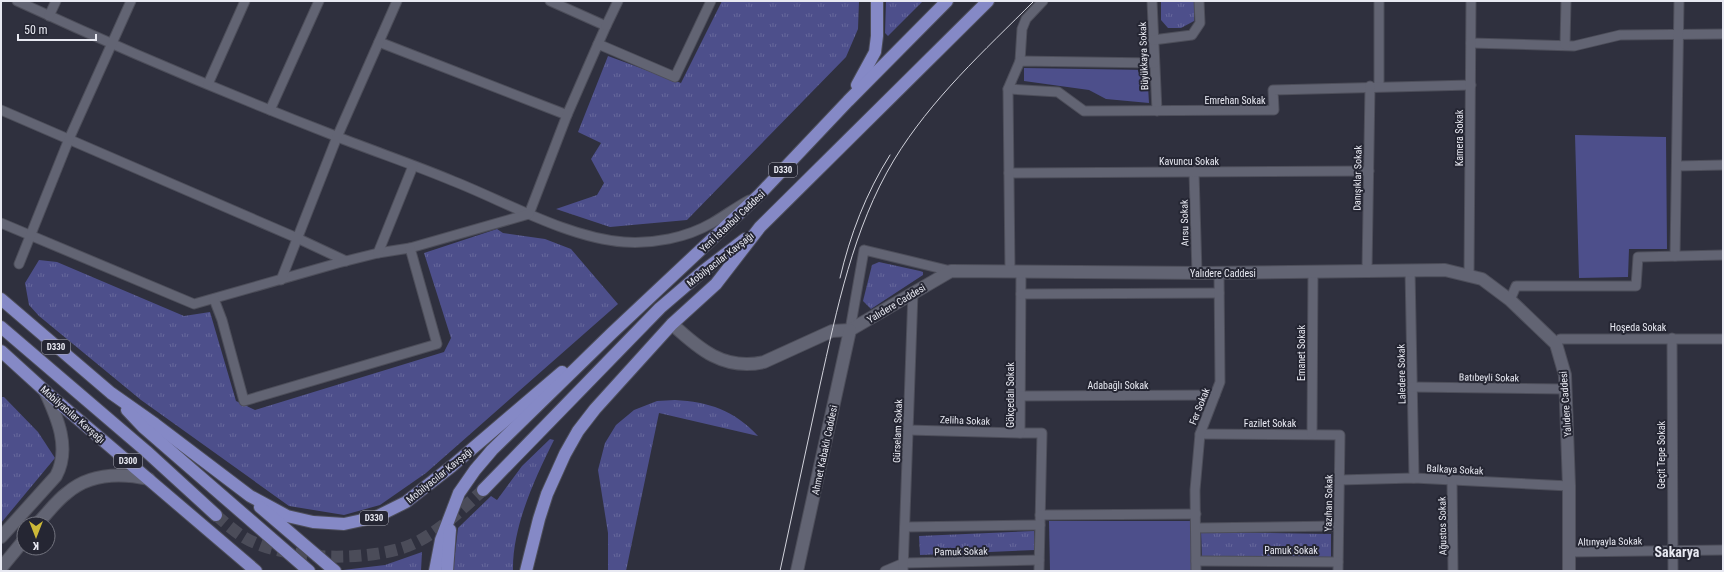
<svg xmlns="http://www.w3.org/2000/svg" width="1724" height="572" font-family="'Roboto Condensed',sans-serif">
<style>
.grass{fill:url(#grass-tufts)}
.park{fill:#4d4f8b}
.lines{fill:none;stroke-linecap:round;stroke-linejoin:round}
.trunk-tunnel{stroke:#4b4c59;stroke-width:12;stroke-dasharray:12 6;stroke-linecap:butt}
.minor-casing{stroke:#4d4e5a;stroke-width:11}
.tertiary-casing{stroke:#4d4e5a;stroke-width:14}
.trunk-casing{stroke:#4d4e5a;stroke-width:14}
.minor{stroke:#626473;stroke-width:9}
.tertiary{stroke:#626473;stroke-width:12}
.trunk{stroke:#8589c6;stroke-width:12}
.tram{stroke:#d2d3dc;stroke-width:1}
.labels{text-anchor:middle;stroke-width:4;stroke-linejoin:round;paint-order:stroke}
.shield{fill:#252633;stroke:#aeaeb9;stroke-width:1}
.shield-label{font-size:9px;font-weight:bold;fill:#e8e9f2}
.street-label{font-size:10px;fill:#e8e9f2;stroke:#252633}
.district-label{font-size:14px;font-weight:bold;fill:#e8e9f2;stroke:#252633}
</style>
<defs>
<pattern id="grass-tufts" width="24" height="20" patternUnits="userSpaceOnUse"><rect width="24" height="20" fill="#4d4f8b"/><path d="M3 7l-1-3M5 7V3M7 7l1-3M15 17l-1-3M17 17v-4M19 17l1-3" fill="none" stroke="#67689c"/></pattern>
</defs>
<rect width="100%" height="100%" fill="#2f303e"/>
<g class="grass">
<path d="M722,1H859L858,29L846,57L687,220L610,227L556,209L597,195L604,183L591,159L601,143L578,132L608,56L681,83Z"/>
<path d="M886,1H923L888,36L885,33Z"/>
<path d="M1161,1H1194V21L1181,28H1168L1161,20Z"/>
<path d="M497,229L503,233L545,239L571,249L618,304L426,473L380,505L344,515L289,506L141,400L39,316L29,305L25,283L39,260L57,262L184,316L210,312L236,401L255,410L444,352L451,338L424,253Z"/>
<path d="M879,262L920,271L923,272V275L871,309L863,301L872,265Z"/>
<path d="M1,397H4L38,432L55,458L1,523Z"/>
<path d="M675,400C709,402 734,410 758,436L659,413L626,571H608V533L598,470L605,443L616,425L634,410L657,401Z"/>
<path d="M550,439L554,440C535,478 512,527 513,571H453L458,528L491,496L497,500L522,466Z"/>
<path d="M1034,531L1035,550L920,555L919,536Z"/>
<path d="M1201,532L1331,534V557L1202,556Z"/>
<path d="M422,552L421,571L343,570L385,565Z"/>
</g>
<g class="park">
<path d="M1024,68L1147,70L1149,103L1106,99L1089,90L1024,81Z"/>
<path d="M1575,135L1666,137L1667,249H1629L1628,277L1579,278Z"/>
<path d="M1049,521H1191L1192,571H1050Z"/>
</g>
<g class="lines">
<path class="trunk-tunnel" d="M216,515C224,522 233,530 242,536C280,561 366,562 408,546C436,535 461,510 483,490"/>
<defs>
<g id="minor">
<path d="M17,1C123,50 230,95 338,137C376,152 415,165 453,181C504,201 568,238 624,242C653,244 686,238 712,223C724,216 736,207 749,200"/>
<path d="M550,1L606,26L598,44"/>
<path d="M1152,1L1157,111"/>
<path d="M1379,1V86"/>
<path d="M49,16L56,1"/>
<path d="M606,26L618,1"/>
<path d="M1153,40L1192,35L1200,23L1199,1"/>
<path d="M379,42L567,115"/>
<path d="M1471,43L1574,46L1620,35L1723,34"/>
<path d="M1565,45L1566,1"/>
<path d="M1020,61L1022,29L1026,19L1043,1"/>
<path d="M208,84L245,1"/>
<path d="M1008,89L1058,92L1084,111L1274,110L1273,90L1471,85"/>
<path d="M1,110L297,238L346,261"/>
<path d="M270,110L319,1"/>
<path d="M1677,166L1723,165"/>
<path d="M1194,172L1197,273"/>
<path d="M1009,173L1369,171"/>
<path d="M529,214L567,115L598,44L675,77L711,1"/>
<path d="M1,223L194,304L338,263L378,253L410,248L529,214"/>
<path d="M378,253L413,166"/>
<path d="M1675,256L1679,1"/>
<path d="M19,264L69,139L131,1"/>
<path d="M1410,270L1414,478"/>
<path d="M1010,271L1008,89L1020,61L1154,63"/>
<path d="M1021,271L1020,433H1042L1039,571"/>
<path d="M1367,271L1370,86"/>
<path d="M1469,276L1471,1"/>
<path d="M281,280L337,137L397,1"/>
<path d="M1021,294L1219,293"/>
<path d="M214,299L222,320L244,401L437,344L410,248"/>
<path d="M1510,300L1516,286H1636L1638,257L1723,255"/>
<path d="M850,330L864,250L951,271"/>
<path d="M1672,338L1673,571"/>
<path d="M1556,344L1560,339H1723"/>
<path d="M1412,387L1565,389"/>
<path d="M1021,396L1215,395"/>
<path d="M908,430L1020,433"/>
<path d="M1200,434L1340,435L1338,571"/>
<path d="M1312,434L1313,272"/>
<path d="M1339,480L1414,478L1569,486"/>
<path d="M1452,480L1453,571"/>
<path d="M1040,515L1196,514"/>
<path d="M905,527L1040,525"/>
<path d="M1196,528L1338,526"/>
<path d="M1569,552L1723,550"/>
<path d="M1196,561L1338,562"/>
<path d="M885,571L904,563L1039,560"/>
<path d="M903,571L913,292"/>
<path d="M1196,571L1195,490L1200,434L1220,382L1219,273"/>
</g>
<g id="tertiary">
<path d="M672,324C699,349 724,371 764,362L832,331L850,330L951,271L1204,273L1445,270L1482,279L1510,300L1556,344L1565,375L1569,486V571"/>
<path d="M37,524C47,514 56,501 67,493C90,473 121,473 149,479"/>
<path d="M1,537L56,476C71,448 57,417 45,391"/>
<path d="M1,568L24,540"/>
<path d="M797,571L850,330"/>
</g>
<g id="trunk">
<path d="M857,85L875,52L877,36V1"/>
<path d="M1,299L111,393L155,424L250,496L287,516L313,522L344,524L376,517L406,502L452,466L562,372"/>
<path d="M1,327L146,451L216,515"/>
<path d="M1,351L45,391L256,571"/>
<path d="M127,410L143,427L309,571"/>
<path d="M483,490L660,308L702,272L745,239"/>
<path d="M260,507L335,571"/>
<path d="M435,571L441,540L459,493L475,470L492,450L612,333L760,194L848,101L947,1"/>
<path d="M447,571L450,530"/>
<path d="M526,571L539,519L547,494L565,454L578,431L595,409L672,324L716,284L760,227L988,1"/>
</g>
</defs>
<use href="#minor" class="minor-casing"/>
<use href="#tertiary" class="tertiary-casing"/>
<use href="#trunk" class="trunk-casing"/>
<use href="#minor" class="minor"/>
<use href="#tertiary" class="tertiary"/>
<use href="#trunk" class="trunk"/>
<g class="tram">
<path d="M840,278C850,235 866,193 890,155"/>
<path d="M780,571C793,509 807,447 820,385C837,309 853,228 894,160C931,99 984,51 1034,1"/>
</g>
</g>
<g class="labels">
<g class="shield">
<rect x="769" y="163" width="28" height="14" rx="3"/>
<rect x="42" y="340" width="28" height="14" rx="3"/>
<rect x="114" y="454" width="28" height="14" rx="3"/>
<rect x="360" y="511" width="28" height="14" rx="3"/>
</g>
<g class="shield-label">
<text x="783" y="173">D330</text>
<text x="56" y="350">D330</text>
<text x="128" y="464">D300</text>
<text x="374" y="521">D330</text>
</g>
<g class="street-label">
<text transform="translate(1143 56) rotate(-92)" y="4">Büyükkaya Sokak</text>
<text x="1235" y="104">Emrehan Sokak</text>
<text transform="translate(1459 138) rotate(-90)" y="4">Kamera Sokak</text>
<text x="1189" y="165">Kavuncu Sokak</text>
<text transform="translate(1357 178) rotate(-89)" y="4">Danışıklar Sokak</text>
<text transform="translate(732 221) rotate(-43)" y="4">Yeni İstanbul Caddesi</text>
<text transform="translate(1184 223) rotate(-91)" y="4">Arısu Sokak</text>
<text transform="translate(720 259) rotate(-38)" y="4">Mobilyacılar Kavşağı</text>
<text x="1223" y="277">Yalıdere Caddesi</text>
<text transform="translate(896 303) rotate(-31)" y="4">Yalıdere Caddesi</text>
<text x="1638" y="331">Hoşeda Sokak</text>
<text transform="translate(1301 353) rotate(-90)" y="4">Emanet Sokak</text>
<text transform="translate(1401 374) rotate(-91)" y="4">Laledere Sokak</text>
<text transform="translate(1489 377) rotate(1)" y="4">Batıbeyli Sokak</text>
<text x="1118" y="389">Adabağlı Sokak</text>
<text transform="translate(1010 395) rotate(-90)" y="4">Gökçedalı Sokak</text>
<text transform="translate(1565 404) rotate(-94)" y="4">Yalıdere Caddesi</text>
<text transform="translate(1199 406) rotate(-68)" y="4">Fer Sokak</text>
<text transform="translate(73 414) rotate(41)" y="4">Mobilyacılar Kavşağı</text>
<text transform="translate(965 420) rotate(2)" y="4">Zeliha Sokak</text>
<text x="1270" y="427">Fazilet Sokak</text>
<text transform="translate(897 431) rotate(-88)" y="4">Gürselam Sokak</text>
<text transform="translate(824 450) rotate(-78)" y="4">Ahmet Kabaklı Caddesi</text>
<text transform="translate(1661 455) rotate(-90)" y="4">Geçit Tepe Sokak</text>
<text transform="translate(1455 469) rotate(3)" y="4">Balkaya Sokak</text>
<text transform="translate(439 475) rotate(-39)" y="4">Mobilyacılar Kavşağı</text>
<text transform="translate(1328 503) rotate(-89)" y="4">Yazıhan Sokak</text>
<text transform="translate(1442 526) rotate(-91)" y="4">Ağustos Sokak</text>
<text transform="translate(1610 541) rotate(-1)" y="4">Altınyayla Sokak</text>
<text x="1291" y="554">Pamuk Sokak</text>
<text transform="translate(961 551) rotate(-1)" y="4">Pamuk Sokak</text>
</g>
<g class="district-label">
<text x="1677" y="557">Sakarya</text>
</g>
</g>
<rect width="1724" height="572" fill="none" stroke="#e8e9f2" stroke-width="4"/>
<g transform="translate(36 536) rotate(180)"><circle r="19" fill="#252633" stroke="#73747f"/>
<path d="M0-3L7 15L0 10L-7 15Z" fill="#cdb938"/>
<text y="-6" font-size="11" font-weight="bold" text-anchor="middle" fill="#e8e9f2">K</text>
</g>
<path d="M18 34v6h78v-6" fill="none" stroke="#e8e9f2" stroke-width="2"/>
<text x="24" y="34" font-size="12" fill="#e8e9f2" stroke="#252633" stroke-width="3" paint-order="stroke">50 m</text>
</svg>
